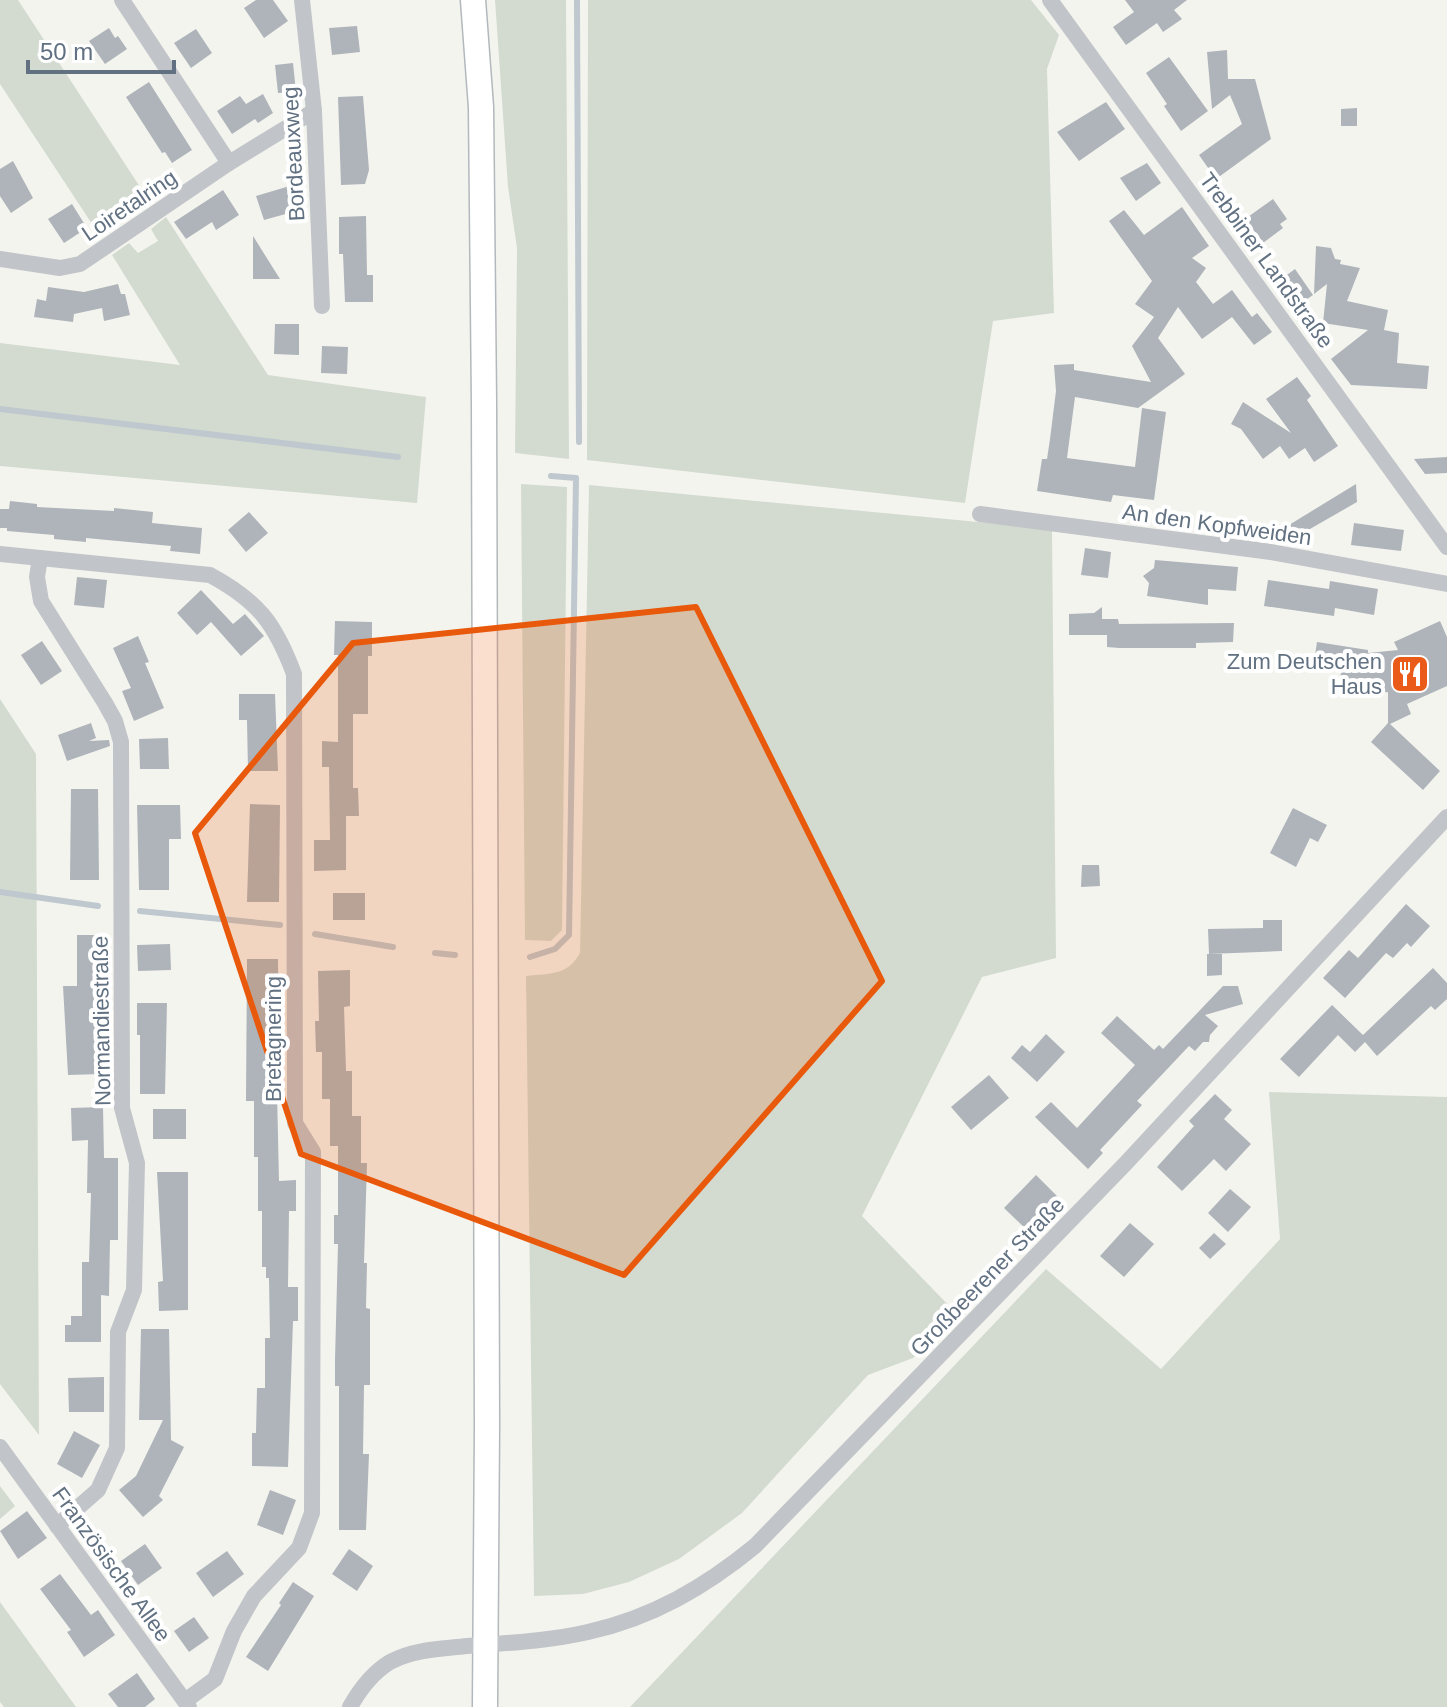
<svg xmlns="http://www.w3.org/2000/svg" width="1447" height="1707" font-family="Helvetica,sans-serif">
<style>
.green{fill:#d3dbd0}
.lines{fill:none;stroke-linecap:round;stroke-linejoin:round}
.stream{stroke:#bec8ce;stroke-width:6}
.building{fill:#aeb4ba}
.secondary-casing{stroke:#b3b8bd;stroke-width:27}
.street{stroke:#c1c4c8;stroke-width:16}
.secondary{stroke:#fff;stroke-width:24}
.marked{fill:#e8590c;fill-opacity:0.2;stroke:#e8590c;stroke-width:6;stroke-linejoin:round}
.labels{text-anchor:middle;stroke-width:8;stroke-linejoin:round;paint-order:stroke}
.street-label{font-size:22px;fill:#617182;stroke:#fff}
.poi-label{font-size:22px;fill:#617182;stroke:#fff;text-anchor:end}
</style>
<rect width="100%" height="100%" fill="#f4f4ef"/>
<g class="green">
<path d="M0,0H18L144,193L94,227L0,84Z"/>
<path d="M495,0H566L569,459L515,453L517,248L508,187Z"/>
<path d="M588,0H1031L1059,35L1047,69L1054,313L993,321L965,503L587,460Z"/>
<path d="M166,217L268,375L426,397L417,503L0,466V343L180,365L112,255L129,243L138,253L158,241L151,229Z"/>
<path d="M521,484L567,487L562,930L551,941L525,940Z"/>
<path d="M589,485L1052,529L1056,958L982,977L862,1216L959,1316L913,1358L868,1375L742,1513L679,1559L629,1582L583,1594L534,1596L526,976C551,973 567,976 580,953Z"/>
<path d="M0,699L36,754L39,1435L0,1384Z"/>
<path d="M1269,1092L1447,1097V1707H630L1046,1269L1161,1369L1280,1239Z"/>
<path d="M0,1486L15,1506L0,1519Z"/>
<path d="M0,1602L76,1707H4L0,1702Z"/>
</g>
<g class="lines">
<g class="stream">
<path d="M577,0L579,442"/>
<path d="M0,409L398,457"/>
<path d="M0,892L98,906"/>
<path d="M140,911L280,925"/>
<path d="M315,934L393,947"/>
<path d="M435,953L455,955"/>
<path d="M530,957L555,949L569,935L576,478L551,476"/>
</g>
</g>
<g class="building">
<path d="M256,0H273L288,21L264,38L244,8Z"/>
<path d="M1125,0H1187L1174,10L1182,19L1163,32L1157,23L1126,45L1113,27L1134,12Z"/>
<path d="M357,26L360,52L332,55L329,28Z"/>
<path d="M109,28L115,38L118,36L127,49L105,64L89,41Z"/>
<path d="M196,29L212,53L191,68L174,43Z"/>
<path d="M1227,50L1228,79H1255L1271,139L1216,179L1199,155L1242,124L1230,95L1212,109L1207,52Z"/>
<path d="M1169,57L1208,111L1181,131L1164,106L1167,104L1146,73Z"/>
<path d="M293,63L296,92L278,93L275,65Z"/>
<path d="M149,82L192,150L172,163L165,152L162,153L126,97Z"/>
<path d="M263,94L273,113L258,123L255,119L232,134L217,111L240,96L246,104Z"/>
<path d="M363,96L369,170L365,184L341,185L338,97Z"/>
<path d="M1106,102L1125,129L1079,161L1057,132Z"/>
<path d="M1357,108V126H1341V109Z"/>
<path d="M13,161L33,198L11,213L0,196V169Z"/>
<path d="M1147,163L1161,183L1136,201L1120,178Z"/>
<path d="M293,185L300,210L264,220L256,196Z"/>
<path d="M223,190L239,215L216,230L212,222L186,239L174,222Z"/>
<path d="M1273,199L1287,219L1280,224L1283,228L1263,243L1245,219Z"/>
<path d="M72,204L87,228L64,243L48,219Z"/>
<path d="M1182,207L1209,246L1192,258L1206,268L1196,282L1213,304L1232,290L1252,317L1257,313L1272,332L1254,345L1232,317L1202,339L1178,307L1158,338L1185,374L1138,408L1075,397L1067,458L1135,467L1142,408L1166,412L1154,500L1113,495L1111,502L1037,491L1042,459H1047L1050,439L1056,391L1054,365L1074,364V370L1151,382L1132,346L1154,317L1135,304L1152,281L1109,221L1124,210L1144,235Z"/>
<path d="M366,216L367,275H373V302H345L343,254H339V217Z"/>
<path d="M253,236L280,279H253Z"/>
<path d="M1316,246L1331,248L1335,259L1341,260L1340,264L1360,268L1347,301L1388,310L1384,330L1399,333L1397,363L1429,366L1427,389L1351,385L1331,359L1368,330L1323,323L1327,284L1314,294Z"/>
<path d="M1295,269L1313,295L1294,308L1276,283Z"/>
<path d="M118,284L121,294H125L130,315L104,321L102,308L74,314L73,322L34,317L37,299L46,301L48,287L84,292Z"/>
<path d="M275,324H299V355L274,354Z"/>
<path d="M322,346L348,347L347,374L321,373Z"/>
<path d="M1297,377L1311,396L1307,400L1338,446L1314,462L1305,448L1289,459L1280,446L1263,459L1241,429L1231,424L1243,402L1291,433L1266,399Z"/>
<path d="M1447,457V473L1425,474L1414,459Z"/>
<path d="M1356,484L1357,502L1296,537L1289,525Z"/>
<path d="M10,501L37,504V507L114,511V508L153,512L152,523L202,528L200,554L170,551L171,546L86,538V542L54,539V535L7,531V528H0V509H9Z"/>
<path d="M249,512L268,533L246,552L228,530Z"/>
<path d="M1354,523L1404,530L1401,551L1351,545Z"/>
<path d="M1085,548L1111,552L1108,578L1081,575Z"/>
<path d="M1155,560L1238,567L1236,591L1208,589V605L1147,596L1149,583L1143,576L1154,568Z"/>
<path d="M77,577L107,580L104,608L74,605Z"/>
<path d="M1268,580L1329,589L1330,581L1378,589L1374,615L1335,608L1334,616L1264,606Z"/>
<path d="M201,590L233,624L245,614L264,636L241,656L211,622L197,635L177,613Z"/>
<path d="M1102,607V619H1118L1119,624L1234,623L1233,642L1196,643V648H1119L1107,647V635H1069V614L1094,613Z"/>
<path d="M335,621L372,622V656H368V714H353V788H358L359,816H346V870L314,871V840H330L329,767H322V741L338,742V655H334Z"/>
<path d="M1440,621L1447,637V686L1407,704L1411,714L1390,724L1440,771L1423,790L1371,742L1388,723V692L1378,693V684L1340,678L1342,667L1314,662L1317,642L1368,650V653L1398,650L1394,642Z"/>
<path d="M138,636L149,662L145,663L164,708L134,721L122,691L131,688L113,648Z"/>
<path d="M42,641L62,671L41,685L21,655Z"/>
<path d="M239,694H275L278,771H248L247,720H239Z"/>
<path d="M91,723L96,738L89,741L109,740L110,746L67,761L58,735Z"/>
<path d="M168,738L169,769H140L139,739Z"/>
<path d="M71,789H98L99,880H70Z"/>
<path d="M250,804L280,805L279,902H247Z"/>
<path d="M137,805H180L181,839H169V890H139Z"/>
<path d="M1293,808L1327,825L1318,842L1310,838L1296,867L1270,853Z"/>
<path d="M1082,865H1099L1100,886L1081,887Z"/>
<rect x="333" y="893" width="32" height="27"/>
<path d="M1406,904L1430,926L1411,947L1407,943L1393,958L1386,953L1345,998L1323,978L1349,950L1358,958Z"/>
<path d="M1263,920H1282V951L1209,954L1208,929L1263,928Z"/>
<path d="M77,935H102L101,1074L68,1075L63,986H77Z"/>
<path d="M170,944L171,970L138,971L137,945Z"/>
<path d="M1207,954H1222V975L1207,976Z"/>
<path d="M247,959H278L279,1047H276L279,1181L296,1180V1211H289L288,1287H298V1321H293L288,1467L252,1466V1433H256L257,1388H265V1338H270L269,1278H266V1267H262V1211H258V1157H254V1101H246Z"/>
<path d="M1433,968L1447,983V999L1435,1010L1431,1006L1377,1056L1365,1042L1355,1052L1338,1035L1299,1077L1280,1059L1332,1005L1363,1035Z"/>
<path d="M350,970V1006L344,1007L346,1071H352V1116H361V1163H367L364,1263H367L366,1308L370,1309V1385H364L363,1454H369L366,1530H339V1386H335V1360L338,1244H334V1215H338V1146H330V1099H322V1052H316L315,1021H319L318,971Z"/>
<path d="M1223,986H1238L1243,1004L1205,1015L1218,1026L1210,1035L1209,1042H1203L1195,1051L1189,1046L1137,1101L1142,1105L1100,1150L1103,1153L1088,1169L1035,1117L1051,1102L1077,1128L1135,1065L1101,1033L1117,1016L1154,1050L1159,1045L1163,1049Z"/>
<path d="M137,1003H167L165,1094H140V1035H137Z"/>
<path d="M1046,1034L1065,1052L1037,1082L1011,1058L1022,1045L1030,1052Z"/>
<path d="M989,1075L1009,1098L971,1130L951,1107Z"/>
<path d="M1215,1094L1232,1110L1224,1119L1251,1144L1226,1171L1214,1159L1182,1191L1157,1167L1194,1126L1189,1121Z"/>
<path d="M103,1107L104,1158H118V1240H110L109,1296L101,1295V1342H65V1325H71V1316H82V1262H89L91,1193H87L88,1140L72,1141L71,1108Z"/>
<rect x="153" y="1109" width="33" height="30"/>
<path d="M157,1172H188V1310L159,1311L158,1282L163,1281Z"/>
<path d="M1036,1175L1061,1200L1029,1232L1004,1208Z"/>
<path d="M1230,1189L1251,1207L1228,1232L1208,1213Z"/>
<path d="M1130,1223L1154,1244L1124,1277L1100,1256Z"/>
<path d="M1214,1233L1226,1244L1210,1259L1199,1248Z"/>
<path d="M141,1329H169L171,1440L184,1447L159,1496L163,1500L143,1517L119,1490L136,1476L163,1420H139Z"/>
<path d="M104,1377V1412H69L68,1378Z"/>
<path d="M74,1431L100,1445L82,1478L57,1464Z"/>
<path d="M270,1490L296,1500L283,1535L257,1525Z"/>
<path d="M27,1511L47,1538L18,1559L0,1531Z"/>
<path d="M145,1544L162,1568L138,1585L121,1561Z"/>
<path d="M349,1549L373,1566L357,1591L332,1574Z"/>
<path d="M227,1551L244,1574L213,1597L196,1573Z"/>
<path d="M60,1574L91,1615L98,1610L115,1635L84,1657L67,1632L71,1630L40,1589Z"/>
<path d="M293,1582L314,1596L268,1671L246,1657L281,1605L279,1603Z"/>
<path d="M194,1617L209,1638L189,1652L174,1631Z"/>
<path d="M137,1673L155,1699L145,1707H118L108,1694Z"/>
</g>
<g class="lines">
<defs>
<path id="secondary" d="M473,0L481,107L484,403L487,1426L485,1707"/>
</defs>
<use href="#secondary" class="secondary-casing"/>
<g class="street">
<path d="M122,0L229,163"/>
<path d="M302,0L314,111L322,306"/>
<path d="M1050,0L1447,547"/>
<path d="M0,259L60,268L80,264L229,163L314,111"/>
<path d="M980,514L1271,552L1447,584"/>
<path d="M0,554L210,575C258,601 275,623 294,674L295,1123L313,1152L312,1513L299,1548L254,1596L234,1631L215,1679L185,1701"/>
<path d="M40,558L37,577L41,601L105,703L115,721L121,742L122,1108L137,1163L134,1290L118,1332L117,1448L98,1490L57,1526"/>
<path d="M0,1447L189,1707"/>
<path d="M350,1707C360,1689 372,1673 390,1662C414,1649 441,1649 467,1646C508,1643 549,1641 588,1632C652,1618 705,1587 755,1546L1126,1163L1447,817"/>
</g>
<use href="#secondary" class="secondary"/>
</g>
<path class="marked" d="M696,607L882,981L624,1275L301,1154L195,833L353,643Z"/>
<defs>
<symbol id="restaurant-square" viewBox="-11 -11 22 22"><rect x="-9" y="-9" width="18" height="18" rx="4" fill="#ea5b19" stroke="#fff"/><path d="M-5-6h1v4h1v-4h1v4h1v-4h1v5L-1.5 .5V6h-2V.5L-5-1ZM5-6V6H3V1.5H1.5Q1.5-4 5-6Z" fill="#fff"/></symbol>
</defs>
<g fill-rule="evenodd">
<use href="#restaurant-square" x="1388" y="652" width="44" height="44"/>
</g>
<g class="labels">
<g class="street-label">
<text transform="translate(293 154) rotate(-93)" y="8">Bordeauxweg</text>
<text transform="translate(129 205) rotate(-34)" y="8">Loiretalring</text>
<text transform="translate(1267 260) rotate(54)" y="8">Trebbiner Landstraße</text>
<text transform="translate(1217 524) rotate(8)" y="8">An den Kopfweiden</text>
<text transform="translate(101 1021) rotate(-91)" y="8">Normandiestraße</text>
<text transform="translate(273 1039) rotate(-90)" y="8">Bretagnering</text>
<text transform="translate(987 1276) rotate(-46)" y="8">Großbeerener Straße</text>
<text transform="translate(112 1564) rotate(54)" y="8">Französische Allee</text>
</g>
<g class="poi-label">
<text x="1382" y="669">Zum Deutschen<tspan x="1382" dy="25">Haus</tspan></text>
</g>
</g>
<path d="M28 60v12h146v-12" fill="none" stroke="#617182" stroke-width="4"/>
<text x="40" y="60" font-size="24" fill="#617182" stroke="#ffffff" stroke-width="6" paint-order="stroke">50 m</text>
</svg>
